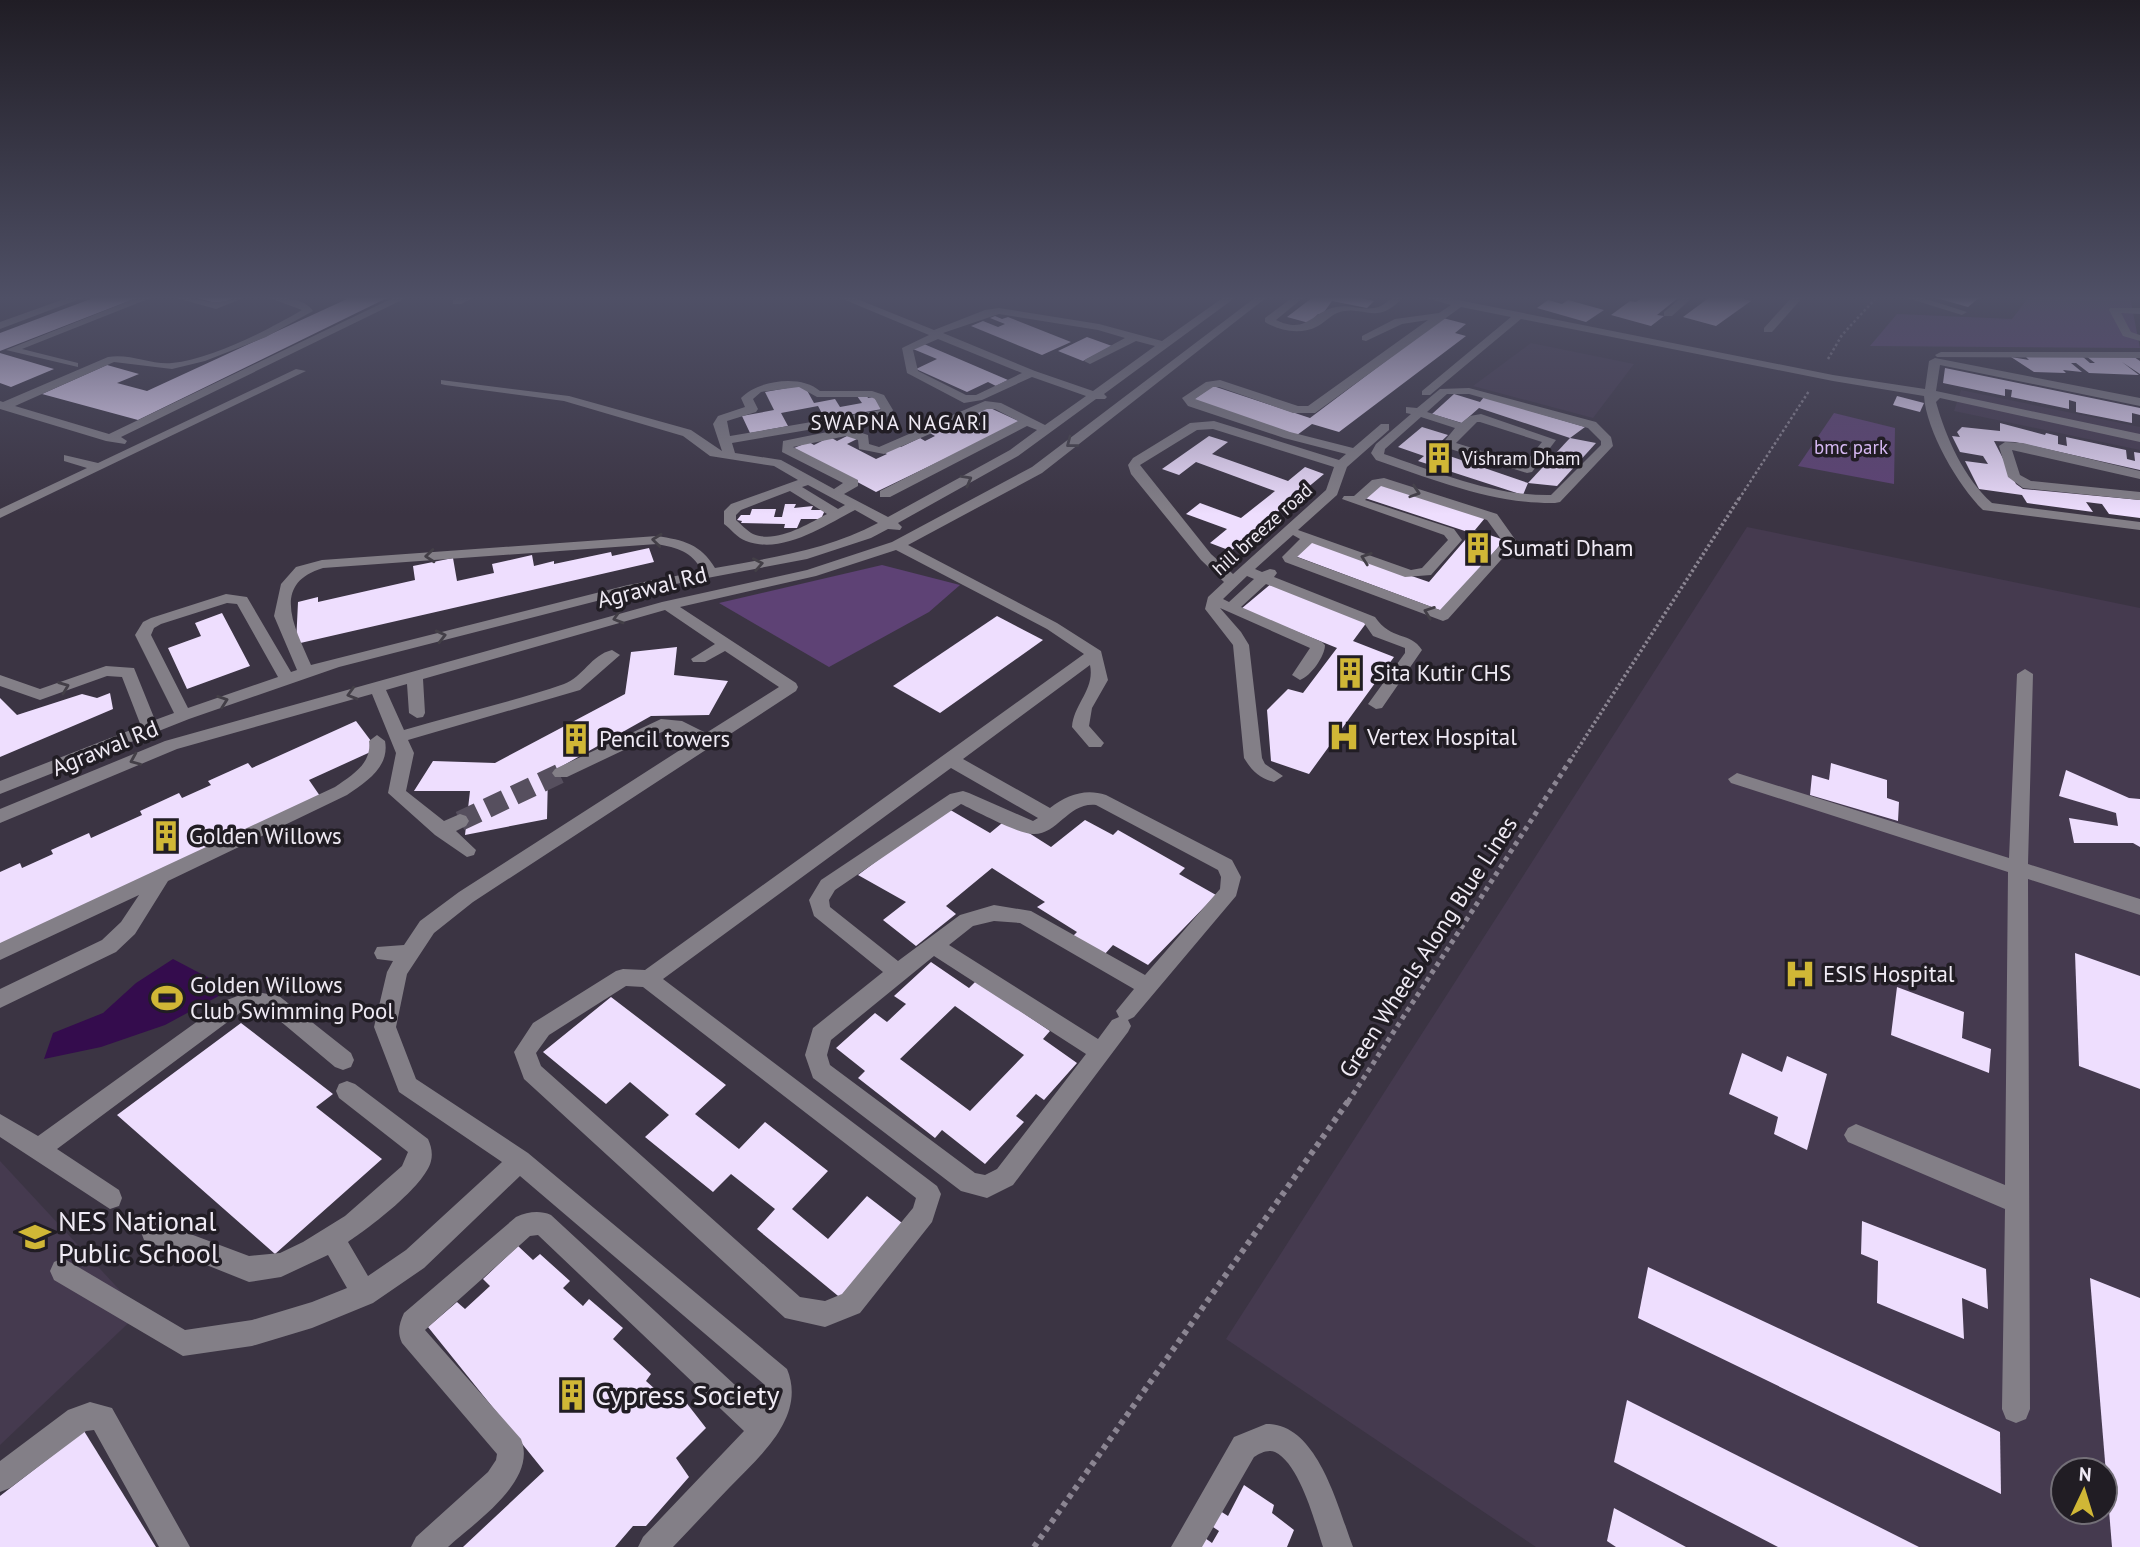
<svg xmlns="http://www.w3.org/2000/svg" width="2140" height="1547" font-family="'PT Sans',sans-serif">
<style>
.built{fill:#453a4f;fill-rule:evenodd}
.green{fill:#5e4275}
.water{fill:#340c4d}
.building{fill:#eedefe;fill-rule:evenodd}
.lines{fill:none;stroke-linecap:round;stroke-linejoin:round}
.minor-tunnel{stroke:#564f5e;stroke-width:20;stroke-dasharray:20 10;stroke-linecap:butt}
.path-far3{stroke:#8b8592;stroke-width:2.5;stroke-dasharray:2.5 2.5;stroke-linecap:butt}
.path-far2{stroke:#8b8592;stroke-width:3.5;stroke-dasharray:2.5 2.5;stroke-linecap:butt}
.path-far1{stroke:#8b8592;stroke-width:5;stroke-dasharray:4.5 4.5;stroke-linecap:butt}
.path{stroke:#8b8592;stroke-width:6;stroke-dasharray:5 5;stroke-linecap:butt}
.minor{fill:#837f87;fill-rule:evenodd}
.oneway{stroke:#433f47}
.labels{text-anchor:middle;stroke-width:7;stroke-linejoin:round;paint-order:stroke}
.far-park-label{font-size:19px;fill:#d6b8f2;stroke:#211d24}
.far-poi-label{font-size:19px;fill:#efeaf4;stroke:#211d24;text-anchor:start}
.far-street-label{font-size:19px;fill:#efeaf4;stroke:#211d24}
.far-neighbourhood-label{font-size:21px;letter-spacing:2px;fill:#efeaf4;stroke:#211d24}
.poi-label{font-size:23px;fill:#efeaf4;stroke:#211d24;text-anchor:start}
.street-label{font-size:23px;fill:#efeaf4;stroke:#211d24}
.near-poi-label{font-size:28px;fill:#efeaf4;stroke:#211d24;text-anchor:start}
</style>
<rect width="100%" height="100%" fill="#3b3443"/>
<g class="built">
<path d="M1531,343L1634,364L1593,418L1473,386Z"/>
<path d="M1961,390L2140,427V450L1954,411Z"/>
<path d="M1747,527L2140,608V1547H1536L1226,1339ZM2063,1470H2105V1512H2063Z"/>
<path d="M0,1161L140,1312L0,1445Z"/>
</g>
<g class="green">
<path d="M2029,297H2130L2140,348L1870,346L1897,314L2012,319Z"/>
<path d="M1834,413L1895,428L1894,484L1798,466Z"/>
<path d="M882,565L960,585L929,612L829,667L719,603Z"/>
</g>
<path class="water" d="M173,959L213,980L241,984L165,1025L101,1047L44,1059L53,1033L103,1013L136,983Z"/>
<g class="building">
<path d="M96,297H139L0,351V333Z"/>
<path d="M194,297H237L219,304Z"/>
<path d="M343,297H389L138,420L42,394L107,365L139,374L117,383L147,391L347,299Z"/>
<path d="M1313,297H1355L1374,301L1367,308L1332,301L1322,315L1318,314L1309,323L1287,317Z"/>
<path d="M1643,297H1679L1657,315L1664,316L1651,326L1611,315L1630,301L1636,302Z"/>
<path d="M1710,297H1738L1751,301L1716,326L1683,317Z"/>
<path d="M1933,297H1980L1968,307Z"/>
<path d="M1548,300L1562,304L1568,300L1604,310L1586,322L1537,308Z"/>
<path d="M995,316L1002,319L1008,317L1071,342L1042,355L971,326L983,321L998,327L1005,324L990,318Z"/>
<path d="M1443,318L1466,324L1455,333L1466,336L1339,432L1312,424L1297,435L1193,400L1213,386L1310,418Z"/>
<path d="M1087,337L1112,346L1083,361L1058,351Z"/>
<path d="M924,344L1008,380L996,386L988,382L967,392L916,369L937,359L913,349Z"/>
<path d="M0,353L54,369L11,387L0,383Z"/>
<path d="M2086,356L2134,357L2140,361V374L2122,362L2139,375L2089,373L2076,363H2071L2082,372L2063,370L2066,373L2034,372L2011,357L2029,360L2026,357H2083L2090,363H2095Z"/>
<path d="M1945,368L2140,408V415L2132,413V423L2076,412V402L2069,400V409L2011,397L2012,390L2005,389V396L1943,383Z"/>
<path d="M804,385L814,403L835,399L840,407L862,403L857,396L866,394L868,398L874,397L882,409L825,419L818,406L781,413L788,426L750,433L742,416L774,410L765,392Z"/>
<path d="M1454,394L1480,402L1484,397L1585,427L1570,438L1479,408L1462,423L1432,414Z"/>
<path d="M1897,396L1924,403L1920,412L1893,405Z"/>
<path d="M988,407L1021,422L876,492L794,448L809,442L814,445L830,437L837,441L849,435L857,439L847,444L876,459L887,454L883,452L897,445L901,447L920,438L925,441L935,436L928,432Z"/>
<path d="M2000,423L2045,435L2046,433L2058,436V444L2067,446L2066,437L2126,450L2127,459L2135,461L2134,452L2140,453V470L2015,442L1994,441L2016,484L2023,489L2140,500V518L2109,514L2102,504L2086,502L2093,512L2027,503L2022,495L1979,489L1965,461L1988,464L1983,456L1960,452L1952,436L1960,437L1957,432L1962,427L2000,431Z"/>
<path d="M1422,427L1448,435L1432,450L1528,483L1523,495L1418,461L1424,456L1398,447Z"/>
<path d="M1209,436L1228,442L1212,454L1288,481L1305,467L1324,474L1231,551L1210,543L1227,529L1186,514L1200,503L1241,518L1275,491L1196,462L1179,475L1162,469Z"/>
<path d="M1570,438L1596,443L1557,486L1528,483Z"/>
<path d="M1380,484L1485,518L1475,530L1504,540L1445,612L1295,556L1310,541L1429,582L1471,533L1365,498Z"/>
<path d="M785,504H796L794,508L813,506L811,510H825L821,519H801L797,528H784L785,524L741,523L742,521L737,520L741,515H750L752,509H776L774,517H782Z"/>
<path d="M649,548L654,562L296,644L298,602L318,597V602L415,580L413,566L453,558L457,581L494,573L492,564L532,555L534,566L554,561V564L611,552L612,556Z"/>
<path d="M1272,583L1367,622L1353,641L1394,657L1309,774L1271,761L1267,710L1288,689L1303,693L1337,648L1241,609Z"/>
<path d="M222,613L250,666L187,689L168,648L201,636L195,623Z"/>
<path d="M997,616L1043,640L940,713L893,686Z"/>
<path d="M677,647L674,675L728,681L709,715L651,716L548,774L547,819L465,835L470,791H414L433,761L495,763L625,694L631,652Z"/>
<path d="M110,693L113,709L0,757V698L17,715L82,694L97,698Z"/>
<path d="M356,721L377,749L309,780L320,796L0,946V872L20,863L22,868L53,854L51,850L89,833L91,838L142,815L140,811L179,793L182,798L211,785L208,781L248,763L252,768Z"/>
<path d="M1831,763L1887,780V798L1899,802L1898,821L1810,795L1812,775L1829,780Z"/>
<path d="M2066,770L2129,798L2140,799V847L2133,843H2074L2069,818L2118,826L2116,813L2059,796Z"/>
<path d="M947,808L990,833L1007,819L1051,847L1085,820L1113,835L1118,830L1185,868L1179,874L1216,895L1148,965L1113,945L1104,955L1072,937L1077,932L1037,907L1045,902L992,868L946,906L956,914L916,946L883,920L906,902L858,875Z"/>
<path d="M2075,953L2140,976V1089L2079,1066Z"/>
<path d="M931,962L969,988L976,981L1050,1031L1043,1039L1077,1063L1044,1100L1036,1094L1016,1116L1024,1122L985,1164L942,1130L935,1138L858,1078L865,1071L836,1048L875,1013L887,1022L906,1004L894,996ZM955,1006L1024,1055L970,1111L900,1059Z"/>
<path d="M1897,987L1964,1012L1962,1038L1991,1049L1989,1073L1891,1035Z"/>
<path d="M611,997L726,1085L695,1114L739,1149L765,1122L828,1171L792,1209L828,1239L867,1196L906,1226L843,1300L757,1229L775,1209L731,1174L713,1192L645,1137L669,1115L630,1082L606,1104L543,1052Z"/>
<path d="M241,1023L333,1094L316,1107L382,1159L275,1254L117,1115Z"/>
<path d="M1742,1053L1782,1072L1787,1056L1827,1074L1807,1150L1774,1134L1778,1117L1729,1094Z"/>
<path d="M1862,1221L1986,1269L1988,1309L1962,1298L1964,1339L1877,1303L1878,1261L1861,1254Z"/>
<path d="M518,1246L533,1260L540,1254L570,1281L563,1288L583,1306L589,1299L623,1328L613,1339L651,1374L646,1381L665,1398L678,1392L706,1428L676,1458L689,1477L646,1526H633L615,1547H463L544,1471L428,1327L457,1302L465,1309L490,1286L483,1279Z"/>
<path d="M1648,1267L2000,1432L2001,1494L1638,1318Z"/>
<path d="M2090,1278L2140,1298V1547H2112Z"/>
<path d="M1627,1400L1919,1547H1778L1614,1462Z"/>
<path d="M84,1431L156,1547H0V1496Z"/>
<path d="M1244,1485L1274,1505L1272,1513L1294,1530L1287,1547H1196L1202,1536L1212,1543L1219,1531L1210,1525L1217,1509L1228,1516Z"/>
<path d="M1614,1508L1686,1547H1616L1607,1541Z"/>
</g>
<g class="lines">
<path class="minor-tunnel" d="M460,821L561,773"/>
<g class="path-far3">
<path d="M1828,359L1842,335L1877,297"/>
<path d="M1739,499L1809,391"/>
</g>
<path class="path-far2" d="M1570,761L1740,497"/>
<path class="path-far1" d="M1348,1102L1571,759"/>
<path class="path" d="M1034,1547L1349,1100"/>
<g class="minor">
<path d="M70,297H85L0,329V322Z"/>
<path d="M139,297H153L22,349L78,363V367L6,350Z"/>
<path d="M173,297C187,297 199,301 213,302C223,303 235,297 246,297L216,309Z"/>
<path d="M267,297C281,297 305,298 313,311L266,337L205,361L172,369L114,362L15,406L109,434L395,297H408L121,437L127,441L125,444L106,441L0,409V401L3,402L108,357C130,353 151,365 172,363C212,359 268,330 302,310Z"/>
<path d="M461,297H475L461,304H453V300Z"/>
<path d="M838,297H852L934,330L985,310L999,308L1099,324L1162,341L1224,297H1236L1104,394L1107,397L1105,399H1096L1018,456L898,523L902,527L900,530L888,529L871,538L807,559L628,593L339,667L189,719L0,794V781L141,726L122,677L107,676L40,700L0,686V675L40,689L106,666L134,668L155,720L174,713L135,635L143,622L151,618L226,594L247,597L291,672L297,670L274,616L281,584L296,567L322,560L657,536C683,540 701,544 715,568C770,558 828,550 878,523L855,510C824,526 782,555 746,541C737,538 731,529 724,524V511L731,504L798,480L774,466L710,456L683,436L564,401L445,385L441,384V380L569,396L691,430L722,451L713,424L718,416L745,407L741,398C758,380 801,374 820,391H872L884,395L893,410L890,416L732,443L735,453L781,460L834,489L843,483L782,452L783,441L847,428L868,435L869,444L879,447L985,401L1001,403L1045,425L1086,396L1032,377L982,400L964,403L907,373L902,348L929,335ZM999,314L1098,330L1125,338L1086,359L1084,361L1090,364L1136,341L1155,346L1093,391L1035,371L943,333ZM938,339L1022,373L976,395H966L918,371L913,350ZM799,387L817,397H871L875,399L881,410L730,436L727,421L756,412L758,409L753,399L761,392ZM987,409H995L1018,421L880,491V497H890L1027,426L1037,430L1010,450L888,517L844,494L858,486V480L793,447L846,436L858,440L859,449L884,454ZM808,485L845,505L838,509L802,487ZM790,491L827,514C808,524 776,544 753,534C747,531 741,524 736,520V515L741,510ZM657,544C677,548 692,551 702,571L628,585L311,665C296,630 269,584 323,568ZM227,603L237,604L278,677L188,708L151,635L154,628L161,624Z"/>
<path d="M1256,297H1267L1042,473L908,545L1057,623L1101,651L1108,680L1092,708L1089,726L1104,743L1101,747H1089L1072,727C1074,703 1095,690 1090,665L963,759L1050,808C1067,795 1085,788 1106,795L1232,860L1241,877L1236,896L1134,1017L1128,1020L1131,1026L1128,1032L1013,1185L987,1198L961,1191L813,1078L805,1055L813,1028L883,972L814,916L809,900L821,880L950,794L963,791L969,793L1033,821L1038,818L951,768L663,979L937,1186L941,1194L932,1222L860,1313L825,1327L785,1318L524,1079L514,1052L533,1023L616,971L623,969L645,970L1084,654L1047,629L896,550L816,576L680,607L796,683L798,687L796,691L473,902L434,933L407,974L396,1027L416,1079L528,1153L787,1369C807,1417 759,1457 729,1488C711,1507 692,1527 673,1547H638L643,1537L744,1431L538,1235L530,1236L425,1330L521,1439C538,1481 475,1522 448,1547H411L416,1537L488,1472L496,1460L497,1454L402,1343C397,1332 399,1324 404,1313L516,1217C528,1212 539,1210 551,1215L761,1409L765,1385L520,1176L424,1268L373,1303L312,1328L252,1346L183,1356L54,1280L50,1271L54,1262L63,1258L185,1330L252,1320L312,1302L347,1288L328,1255L281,1277L249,1282L144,1240L141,1232L144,1224L153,1220L249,1256L280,1253L303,1242L345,1216L402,1166L408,1152L339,1098L336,1091L339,1084L347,1081L355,1084L428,1139C431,1146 433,1153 431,1161C425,1186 369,1228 348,1242L368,1276L406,1250L502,1162L399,1092L374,1027L387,972L393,961L377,959L374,953L377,947L404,945L420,921L459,892L694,741L673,731H664L567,777H555L552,773L555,769L661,719L682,721L706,733L779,687L725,651L705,662H693L691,659L715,644L665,610L423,679L425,713L423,717L417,718L409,713L407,684L386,690L404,730C457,714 512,702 564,684C583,677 591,655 612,650L620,655L580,690L408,740L414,753L406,791L444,821L460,814L466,816L469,821L466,826L456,831L476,850L474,855L467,857L435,835L388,793L396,753L372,694L177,749L0,823V809L165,741L662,602L807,570L892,542L1032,467ZM961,804C976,811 1018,834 1033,834C1058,835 1068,802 1096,805L1218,870L1221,877L1220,889L1145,975L1031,911L994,905L960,915L898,961L830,907L829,900L835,890ZM994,921L1020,923L1134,989L1116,1011L1119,1017L1112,1020L1098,1039L949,945L973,926ZM934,956L1086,1054L997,1169L985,1175L975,1173L830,1065L827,1055L831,1040ZM626,986L643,987L916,1198L913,1208L842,1294L825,1301L800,1297L541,1066L536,1053L549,1035Z"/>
<path d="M1293,297H1304L1276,320C1307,335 1311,312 1336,307C1349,304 1361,310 1374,308C1387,306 1386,297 1403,297C1376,328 1363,303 1337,313C1330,316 1325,322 1318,326C1302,335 1281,332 1265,322V318Z"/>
<path d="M1423,297H1443L1833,375L1925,389L1929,361L1935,358L2140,398V406L1940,365L1936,391L2140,434V442L1940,398L1936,402C1946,438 1964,478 1992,503L2140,522V530L1983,510C1958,486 1926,430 1924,396L1833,381L1521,319L1430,395H1422V391L1511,317L1461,307L1315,413H1293L1219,387H1213L1195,399L1290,432L1353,448L1381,424H1389V430L1347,467L1337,495L1298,530L1411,570L1422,568L1448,540L1444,535L1342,499L1344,496H1354L1372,480L1384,478L1497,514L1517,542L1448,619L1443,621L1285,562L1282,557L1300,539L1293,535L1255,569L1262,572L1270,569L1275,570L1277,573L1274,577L1375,617C1391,641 1410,631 1422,650L1382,708L1376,709L1368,704L1405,653V648L1373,636L1364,623L1266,584L1241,607L1322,642L1325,645C1325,656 1311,676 1300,680L1292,675L1310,648L1220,608L1241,632L1249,645L1262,758L1265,764L1283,776L1274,782C1259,778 1252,771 1244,758L1233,645L1205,609L1208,597L1224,582L1201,560L1131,474L1128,465L1133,458L1190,423L1214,421L1339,460L1346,454L1284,438L1188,406L1182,398L1206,382L1220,380L1298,406H1308L1428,320L1402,324L1366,341L1362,340V336L1395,319L1439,313L1451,305ZM1213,429L1334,467L1326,490L1233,574L1211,554L1140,465L1197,430ZM1381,486L1487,520L1503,542L1440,610L1297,557L1312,543L1405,577L1431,575L1462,540L1454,529L1365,500ZM1247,576L1254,579L1229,602L1223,599Z"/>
<path d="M1682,297H1693L1672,316H1664V312Z"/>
<path d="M1792,297H1803L1772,332H1764V328Z"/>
<path d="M1904,297H1920L1967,312L1962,315Z"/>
<path d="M2110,308H2140V314L2121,313L2131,332L2140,335V341L2123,336L2109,310Z"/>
<path d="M1941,352H2140V358L1937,357L1935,355Z"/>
<path d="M296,369L306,371L0,518V509L87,468L64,461V455L98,463Z"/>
<path d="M1469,388L1596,422L1611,437L1613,446L1560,502L1555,503C1492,504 1435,480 1376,460L1371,453L1376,444L1411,414L1406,413V407L1417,408L1440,389ZM1447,394H1469L1588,428L1601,441V445L1551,495C1493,496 1439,473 1384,454L1385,449L1421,417L1455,428L1442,444L1444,447L1527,473L1532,472L1556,440L1481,414L1470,416L1461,423L1427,412ZM1477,422H1480L1542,442L1524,464L1456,443Z"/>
<path d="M2005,442L2023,443L2140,471V479L2012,450L2020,475L2031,481L2140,492V500L2023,488L2008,477L1999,446Z"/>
<path d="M2025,669L2033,674L2028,864L2140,899V915L2028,879L2030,1409L2026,1419L2016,1423L2006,1419L2002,1409L2005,1209L1848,1142L1844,1135L1848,1128L1856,1124L2005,1185L2008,872L1731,783L1728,779L1737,773L2009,858L2017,674Z"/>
<path d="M377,735L385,741C390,767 366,782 347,795L168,881L135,934L116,952L0,1008V989L102,940L121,922L139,895L0,960V943L335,787C352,775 372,764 369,741Z"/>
<path d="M251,991L279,996L351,1053L354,1060L351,1067L343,1070L335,1067L267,1010L251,1009L241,1012L57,1149L119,1190L122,1198L119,1206L110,1209L0,1137V1114L38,1136L227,1000Z"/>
<path d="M90,1402L112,1408L190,1547H159L94,1430L86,1431L10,1488L0,1492V1461L68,1410Z"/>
<path d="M1266,1424C1318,1423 1338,1508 1353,1547H1323C1315,1523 1300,1464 1275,1452C1268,1449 1260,1453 1254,1457L1202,1547H1171L1234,1437Z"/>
</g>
</g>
<defs><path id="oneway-chevron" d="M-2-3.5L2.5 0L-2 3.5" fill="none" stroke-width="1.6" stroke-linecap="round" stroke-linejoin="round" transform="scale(1.75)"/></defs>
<g class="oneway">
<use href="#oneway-chevron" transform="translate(1071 443) rotate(142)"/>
<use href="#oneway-chevron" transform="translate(967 480) rotate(-29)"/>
<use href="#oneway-chevron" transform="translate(1415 492) rotate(18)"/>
<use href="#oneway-chevron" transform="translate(657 540) rotate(-174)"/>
<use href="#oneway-chevron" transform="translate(430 556) rotate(175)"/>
<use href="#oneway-chevron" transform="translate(1366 558) rotate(-161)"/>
<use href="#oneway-chevron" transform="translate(758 564) rotate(-11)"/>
<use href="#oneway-chevron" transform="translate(1429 612) rotate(-160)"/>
<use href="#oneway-chevron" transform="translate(618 618) rotate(164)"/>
<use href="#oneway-chevron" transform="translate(441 636) rotate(-14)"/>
<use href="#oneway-chevron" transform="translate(64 687) rotate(-21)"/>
<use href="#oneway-chevron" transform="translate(352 694) rotate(164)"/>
<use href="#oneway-chevron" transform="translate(223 701) rotate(-19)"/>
<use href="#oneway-chevron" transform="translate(135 760) rotate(157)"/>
</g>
<linearGradient id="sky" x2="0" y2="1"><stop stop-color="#201d25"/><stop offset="0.58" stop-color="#4f5066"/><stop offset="1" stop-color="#4f5066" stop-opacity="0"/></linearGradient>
<rect width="2140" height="514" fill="url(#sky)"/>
<defs>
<symbol id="building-bare" viewBox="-9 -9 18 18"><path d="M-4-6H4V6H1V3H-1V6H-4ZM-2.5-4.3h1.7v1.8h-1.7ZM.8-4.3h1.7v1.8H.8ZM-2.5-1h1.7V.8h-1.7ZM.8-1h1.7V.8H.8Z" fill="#d0b736" stroke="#211d24" stroke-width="2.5" paint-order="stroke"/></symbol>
<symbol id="hospital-bare" viewBox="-9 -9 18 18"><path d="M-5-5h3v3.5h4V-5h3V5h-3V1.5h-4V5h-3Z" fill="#d0b736" stroke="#211d24" stroke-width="2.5" paint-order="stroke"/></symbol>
<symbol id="stadium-bare" viewBox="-9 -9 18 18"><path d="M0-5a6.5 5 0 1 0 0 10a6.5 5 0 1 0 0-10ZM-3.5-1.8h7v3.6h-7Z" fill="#d0b736" stroke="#211d24" stroke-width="2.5" paint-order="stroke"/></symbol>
<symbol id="school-bare" viewBox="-9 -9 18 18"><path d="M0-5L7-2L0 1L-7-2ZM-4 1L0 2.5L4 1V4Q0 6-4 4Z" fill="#d0b736" stroke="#211d24" stroke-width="2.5" paint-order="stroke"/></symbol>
</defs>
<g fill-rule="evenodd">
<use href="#building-bare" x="1417" y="436" width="44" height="44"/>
<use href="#building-bare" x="1456" y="526" width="44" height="44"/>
<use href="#building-bare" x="1328" y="651" width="44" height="44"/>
<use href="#hospital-bare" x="1322" y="715" width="44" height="44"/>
<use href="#building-bare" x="554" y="717" width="44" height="44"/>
<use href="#building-bare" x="144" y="814" width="44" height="44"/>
<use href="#hospital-bare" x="1778" y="952" width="44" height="44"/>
<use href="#stadium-bare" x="145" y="976" width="44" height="44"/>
<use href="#school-bare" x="13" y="1215" width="44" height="44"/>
<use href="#building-bare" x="550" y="1373" width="44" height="44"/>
</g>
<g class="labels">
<g class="far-park-label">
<text x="1851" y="454">bmc park</text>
</g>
<g class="far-poi-label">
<text x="1462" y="465">Vishram Dham</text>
</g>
<g class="far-street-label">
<text transform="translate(1262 529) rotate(-42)" y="7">hill breeze road</text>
</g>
<g class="far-neighbourhood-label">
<text x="900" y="430">SWAPNA NAGARI</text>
</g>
<g class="poi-label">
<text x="1501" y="556">Sumati Dham</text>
<text x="1373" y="681">Sita Kutir CHS</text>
<text x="1367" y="745">Vertex Hospital</text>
<text x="599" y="747">Pencil towers</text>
<text x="189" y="844">Golden Willows</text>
<text x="1823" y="982">ESIS Hospital</text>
<text x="190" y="993">Golden Willows<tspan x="190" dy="26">Club Swimming Pool</tspan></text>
</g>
<g class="street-label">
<text transform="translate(652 587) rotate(-14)" y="8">Agrawal Rd</text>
<text transform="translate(105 748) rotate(-22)" y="8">Agrawal Rd</text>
<text transform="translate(1428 947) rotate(-57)" y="8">Green Wheels Along Blue Lines</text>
</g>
<g class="near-poi-label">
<text x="58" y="1231">NES National<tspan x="58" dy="32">Public School</tspan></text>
<text x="595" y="1405">Cypress Society</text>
</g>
</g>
<g transform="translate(2084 1491) rotate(4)"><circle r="33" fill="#211d24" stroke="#736f77" stroke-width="2"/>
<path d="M0-5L12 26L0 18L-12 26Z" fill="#d0b736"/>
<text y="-10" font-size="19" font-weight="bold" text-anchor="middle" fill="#efeaf4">N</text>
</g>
</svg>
